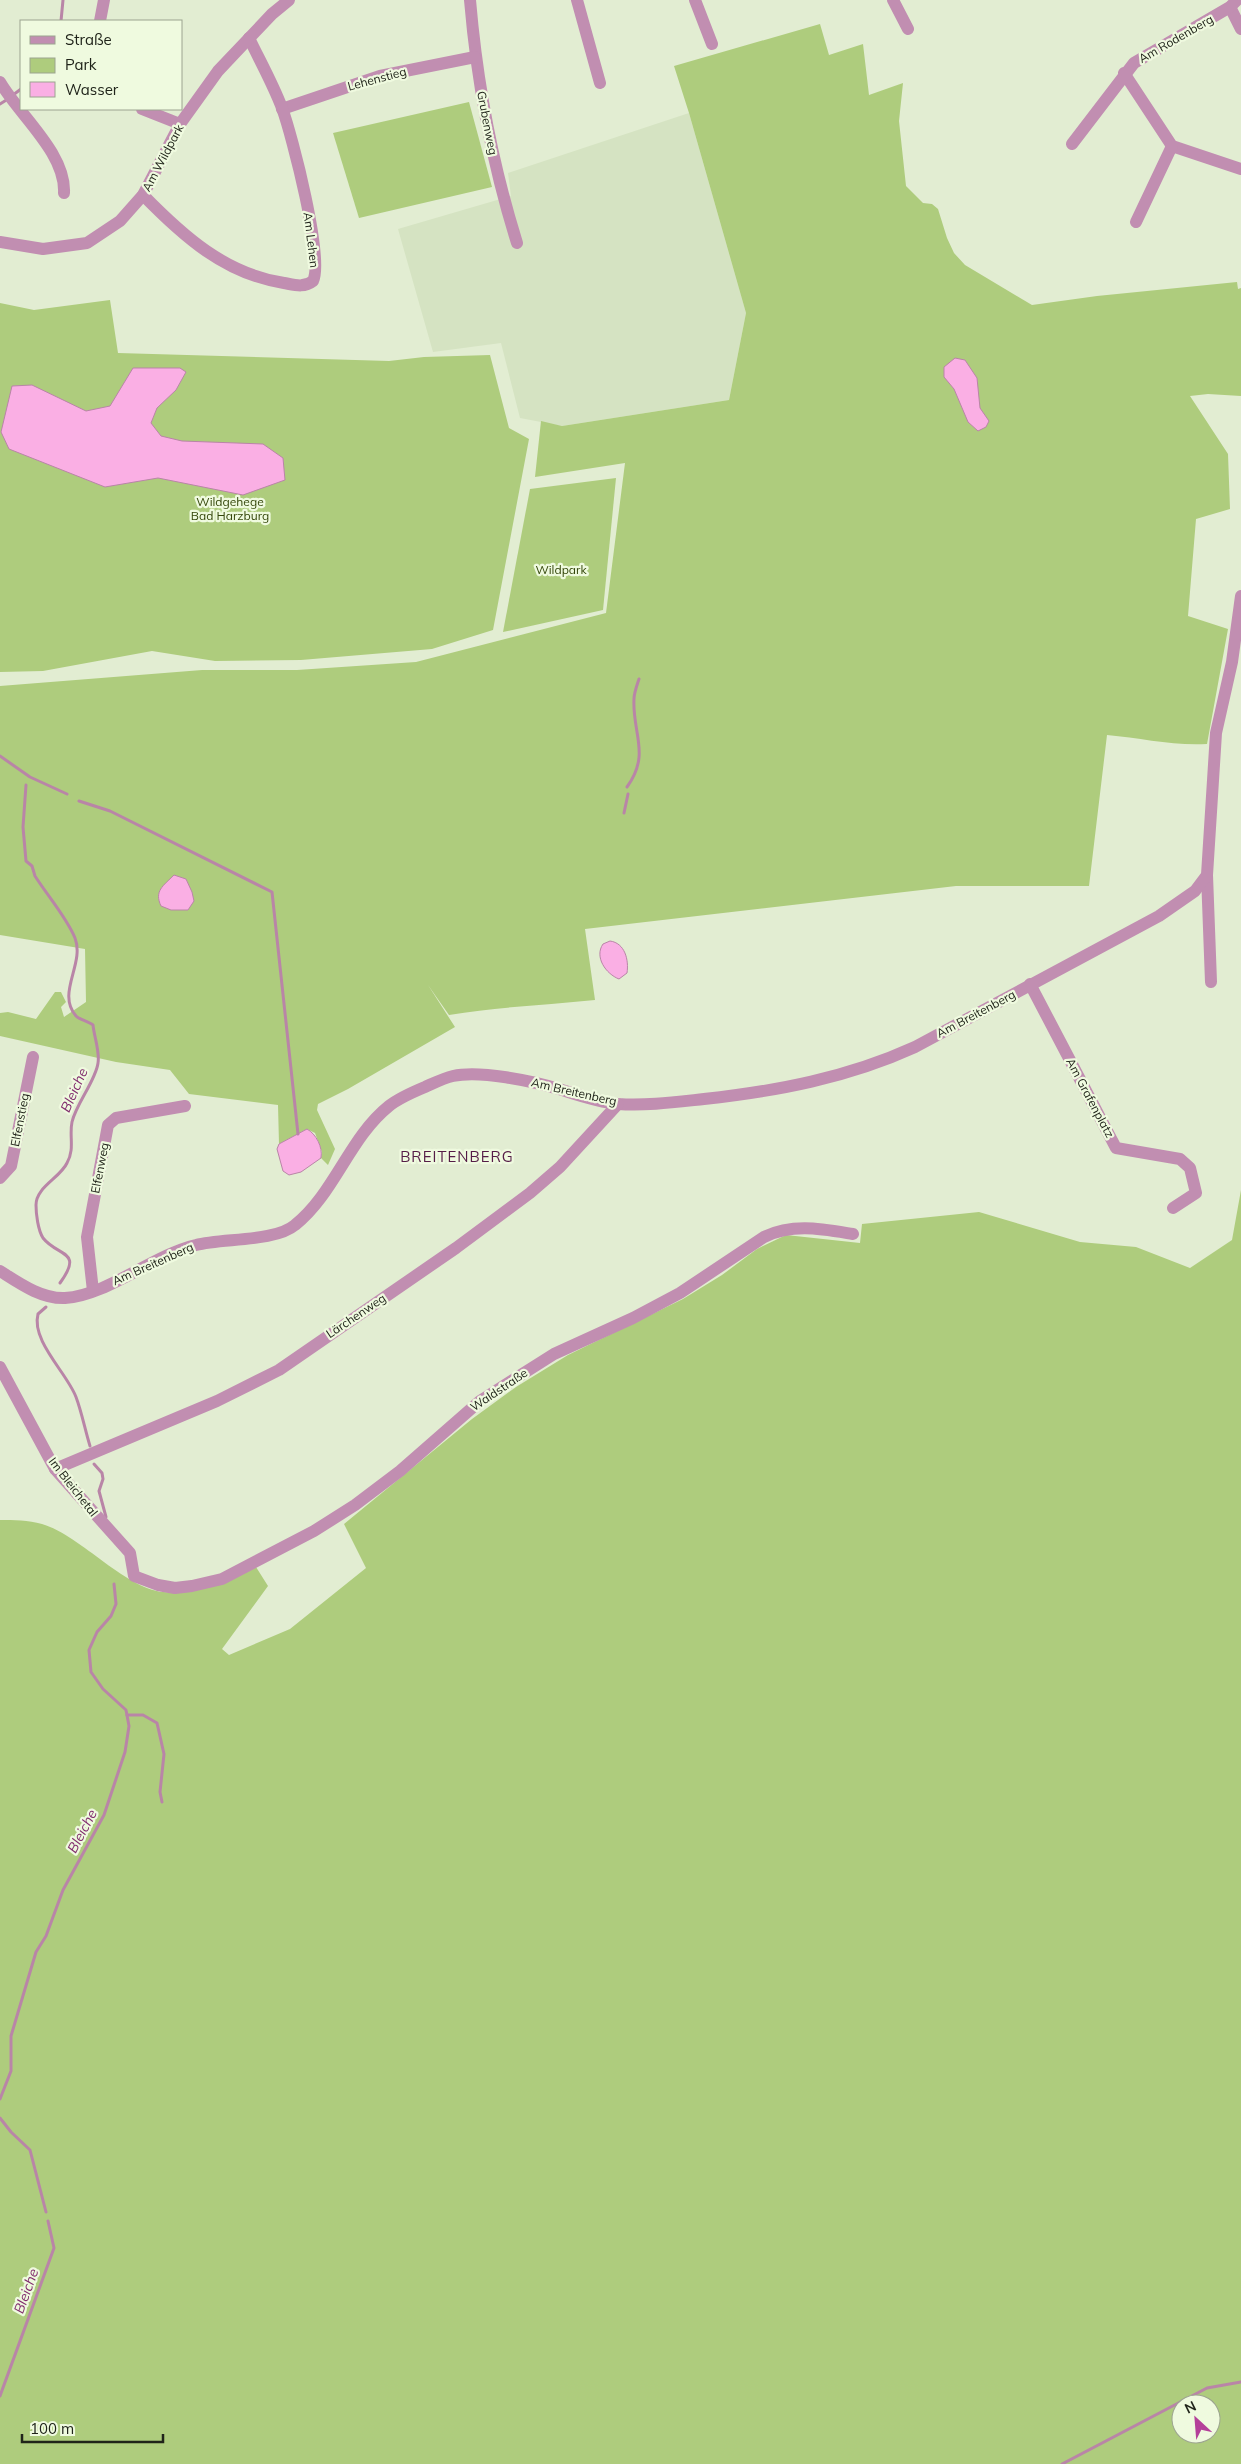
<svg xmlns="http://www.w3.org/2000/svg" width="1241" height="2464" font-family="Mulish,sans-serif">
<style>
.built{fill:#d5e3c2}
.green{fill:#aecc7d;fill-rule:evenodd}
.water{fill:#faafe4;stroke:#b985a7}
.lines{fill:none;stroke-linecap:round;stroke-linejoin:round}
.stream{stroke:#b985a7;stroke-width:3}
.minor{stroke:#c18eb1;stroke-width:12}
.labels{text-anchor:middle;stroke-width:4.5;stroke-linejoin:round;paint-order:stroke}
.street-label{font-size:12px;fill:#20241a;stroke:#effadf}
.park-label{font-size:12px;fill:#334509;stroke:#effadf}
.water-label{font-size:14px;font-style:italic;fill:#812c6e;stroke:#effadf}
.quarter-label{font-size:15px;letter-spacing:1px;fill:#551d47;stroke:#effadf}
</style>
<rect width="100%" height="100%" fill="#e2edd2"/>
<path class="built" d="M689,113L746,313L729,400L562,426L520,418L501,343L433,352L398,229L511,196L508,173Z"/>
<g class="green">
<path d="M820,24L829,55L863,44L869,95L903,83L899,121L906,186L923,203L932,204L938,209L947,238L954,253L965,265L1032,305L1097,296L1237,282L1238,289L1241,288V396L1208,394L1190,396L1228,454L1230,509L1196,519L1188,616L1228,629L1207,744C1173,746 1141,738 1107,735L1089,886H956L585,929L595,1000C546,1005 497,1007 449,1015L428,985L455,1027L348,1089L318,1104L317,1110L335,1149L328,1165L321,1158L322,1152L315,1133L307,1129L279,1144L278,1105L189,1094L170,1070L116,1062L0,1036V1013L8,1012L36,1019L55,992H61L66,1002L61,1007L64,1017L86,1002L85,949L0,935V686L202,670H297L416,662L606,613L625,463L535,477L541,421L562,426L729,400L746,313L689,113L674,66Z"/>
<path d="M469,102L492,187L359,218L333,133Z"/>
<path d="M110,300L118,353L389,361L424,357L490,355L509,428L529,439L493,630L432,649L301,660L215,661L152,651L43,671L0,672V303L34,310Z"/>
<path d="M616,478L603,610L503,632L530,489Z"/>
<path d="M1241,1190V2464H0V1520C14,1520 28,1520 42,1524C83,1536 132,1597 172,1592C180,1591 190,1587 198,1584C217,1578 237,1573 256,1567L268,1586L222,1649L229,1655L290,1629L366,1568L344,1524L472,1419L516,1387L568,1355L683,1299L722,1275L757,1249L786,1235L860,1243L862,1224L979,1212L1080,1242L1136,1247L1190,1268L1232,1240ZM1181,2404H1211V2434H1181Z"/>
</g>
<g class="water">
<path d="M955,358L965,360L977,378L980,408L989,421L986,427L978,431L968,422L954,389L944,377V367Z"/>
<path d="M133,368H180L186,372L176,390L157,408L151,423L161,436L182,441L263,444L283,458L285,480L243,495L158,478L105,487L9,449L1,432L12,386L32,385L86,411L110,406Z"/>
<path d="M174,875L186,879L192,892L194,901L188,910H171L161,906C154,891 163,886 174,875Z"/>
<path d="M610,941C625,943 629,960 627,973L619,979C606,974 594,957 603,944Z"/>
<path d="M307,1129C316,1134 323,1147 321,1158L301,1172L289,1175L283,1171L277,1149L279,1144Z"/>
</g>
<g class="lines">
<g class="stream">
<path d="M61,21L63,0"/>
<path d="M13,95L21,89"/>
<path d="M0,104L8,99"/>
<path d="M0,756L30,777L67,794"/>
<path d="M26,785L23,827L26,861L32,866L35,876C47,895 67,918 75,938C85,964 56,993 76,1016C80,1020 88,1021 93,1025C94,1036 100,1052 98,1063C96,1080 76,1104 72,1122C69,1136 75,1149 67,1163C60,1178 36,1187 36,1205C36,1214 38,1230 43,1238C58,1257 84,1250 60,1283"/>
<path d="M627,787C651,754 632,733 634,699C634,693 637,685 639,679"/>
<path d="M79,801L110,811L272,892L298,1134"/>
<path d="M624,813L628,794"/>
<path d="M46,1307L38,1314C31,1341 67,1373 76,1397C82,1413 85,1430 90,1446"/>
<path d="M94,1464L102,1473L103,1479L99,1491L106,1517"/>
<path d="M127,1715H143L157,1723L164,1754L160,1792L162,1802"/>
<path d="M0,2099L11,2071V2036L36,1952L46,1936L63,1890L104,1815L125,1752L129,1726L126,1710L103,1689L91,1672L89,1650L97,1632L111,1616L116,1604L114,1584"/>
<path d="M0,2118L11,2132L30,2150L46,2212"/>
<path d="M0,2396L54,2248L48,2221"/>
<path d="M1062,2464L1207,2388L1241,2382"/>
</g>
<g class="minor">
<path d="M470,0C477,83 492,163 517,243"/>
<path d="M577,0L600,83"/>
<path d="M695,0L712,44"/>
<path d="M893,0L908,29"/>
<path d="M1230,7L1241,29"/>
<path d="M100,21L104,0"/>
<path d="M1124,73L1172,146L1241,169"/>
<path d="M0,82C19,115 66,153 64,193"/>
<path d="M142,109L180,124"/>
<path d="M282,109L380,76L475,57"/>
<path d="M1072,144L1134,63L1230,7L1237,0"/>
<path d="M143,195C183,236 225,274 284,283C295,285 304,288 313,281C324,259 292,135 282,108C273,84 260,61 249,38"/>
<path d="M1136,222L1172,146"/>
<path d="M0,242L43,249L87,243L120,221L143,195L180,124L218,71L272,14L289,0"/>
<path d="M1207,875L1211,982"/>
<path d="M1030,984L1116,1148L1180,1159L1190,1168L1196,1193L1173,1208"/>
<path d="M0,1178L11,1166L33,1057"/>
<path d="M0,1271C19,1283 41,1299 65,1298C108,1295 153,1255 196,1245C222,1238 275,1242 295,1225C335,1193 349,1138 389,1106C399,1098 413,1092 425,1087C434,1083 444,1078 453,1076C480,1070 532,1081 559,1089C578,1095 597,1102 618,1104C646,1106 676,1102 704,1099C777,1091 847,1078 915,1047L1159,916L1195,891L1207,875L1216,733L1232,662L1241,596"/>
<path d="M93,1291L87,1237L108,1125L116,1118L185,1106"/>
<path d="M0,1367L55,1469L130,1553L134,1576L158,1585L175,1588L192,1586L222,1579L314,1531L355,1505L400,1471L480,1401L554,1354L633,1318L680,1293L764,1237C793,1223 822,1229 853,1234"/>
<path d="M55,1469L217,1401L279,1370L456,1248L530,1193L560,1167L618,1104"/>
</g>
</g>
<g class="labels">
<g class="street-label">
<text transform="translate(1176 39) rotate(-30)" y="4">Am Rodenberg</text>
<text transform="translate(377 79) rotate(-15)" y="4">Lehenstieg</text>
<text transform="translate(487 123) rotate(79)" y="4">Grubenweg</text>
<text transform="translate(163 158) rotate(-62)" y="4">Am Wildpark</text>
<text transform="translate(311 240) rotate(83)" y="4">Am Lehen</text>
<text transform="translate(976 1014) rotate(-28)" y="4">Am Breitenberg</text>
<text transform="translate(574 1092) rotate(13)" y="4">Am Breitenberg</text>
<text transform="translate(1090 1098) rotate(62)" y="4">Am Grafenplatz</text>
<text transform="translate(20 1120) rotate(-79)" y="4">Elfenstieg</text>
<text transform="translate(100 1168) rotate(-79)" y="4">Elfenweg</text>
<text transform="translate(153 1264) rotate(-24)" y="4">Am Breitenberg</text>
<text transform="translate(356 1316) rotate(-34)" y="4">Lärchenweg</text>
<text transform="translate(499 1390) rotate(-34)" y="4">Waldstraße</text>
<text transform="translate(73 1487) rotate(52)" y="4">Im Bleichetal</text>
</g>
<g class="park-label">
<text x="230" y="506">Wildgehege<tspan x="230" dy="14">Bad Harzburg</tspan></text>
<text x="561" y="574">Wildpark</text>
</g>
<g class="water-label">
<text transform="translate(74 1090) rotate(-66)" y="5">Bleiche</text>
<text transform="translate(82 1831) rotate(-62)" y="5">Bleiche</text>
<text transform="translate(26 2291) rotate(-70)" y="5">Bleiche</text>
</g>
<g class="quarter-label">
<text x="457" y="1162">BREITENBERG</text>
</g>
</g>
<rect x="20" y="20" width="162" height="90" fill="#effadf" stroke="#9ca490"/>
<rect x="30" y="36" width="25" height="8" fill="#c18eb1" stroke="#9ca490"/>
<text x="65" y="45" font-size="15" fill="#20241a">Straße</text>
<rect x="30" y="58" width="25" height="15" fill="#aecc7d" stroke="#9ca490"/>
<text x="65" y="70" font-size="15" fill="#20241a">Park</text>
<rect x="30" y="82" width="25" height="15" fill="#faafe4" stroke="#9ca490"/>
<text x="65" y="95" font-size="15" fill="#20241a">Wasser</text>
<g transform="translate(1196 2419) rotate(334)"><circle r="24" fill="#effadf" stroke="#9ca490"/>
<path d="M0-4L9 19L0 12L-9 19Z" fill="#b44099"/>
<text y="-8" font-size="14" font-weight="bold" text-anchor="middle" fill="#20241a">N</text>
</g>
<path d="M22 2434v8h141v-8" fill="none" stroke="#20241a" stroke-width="2.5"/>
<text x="30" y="2434" font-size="15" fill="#20241a" stroke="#effadf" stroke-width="4" paint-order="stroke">100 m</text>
</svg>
